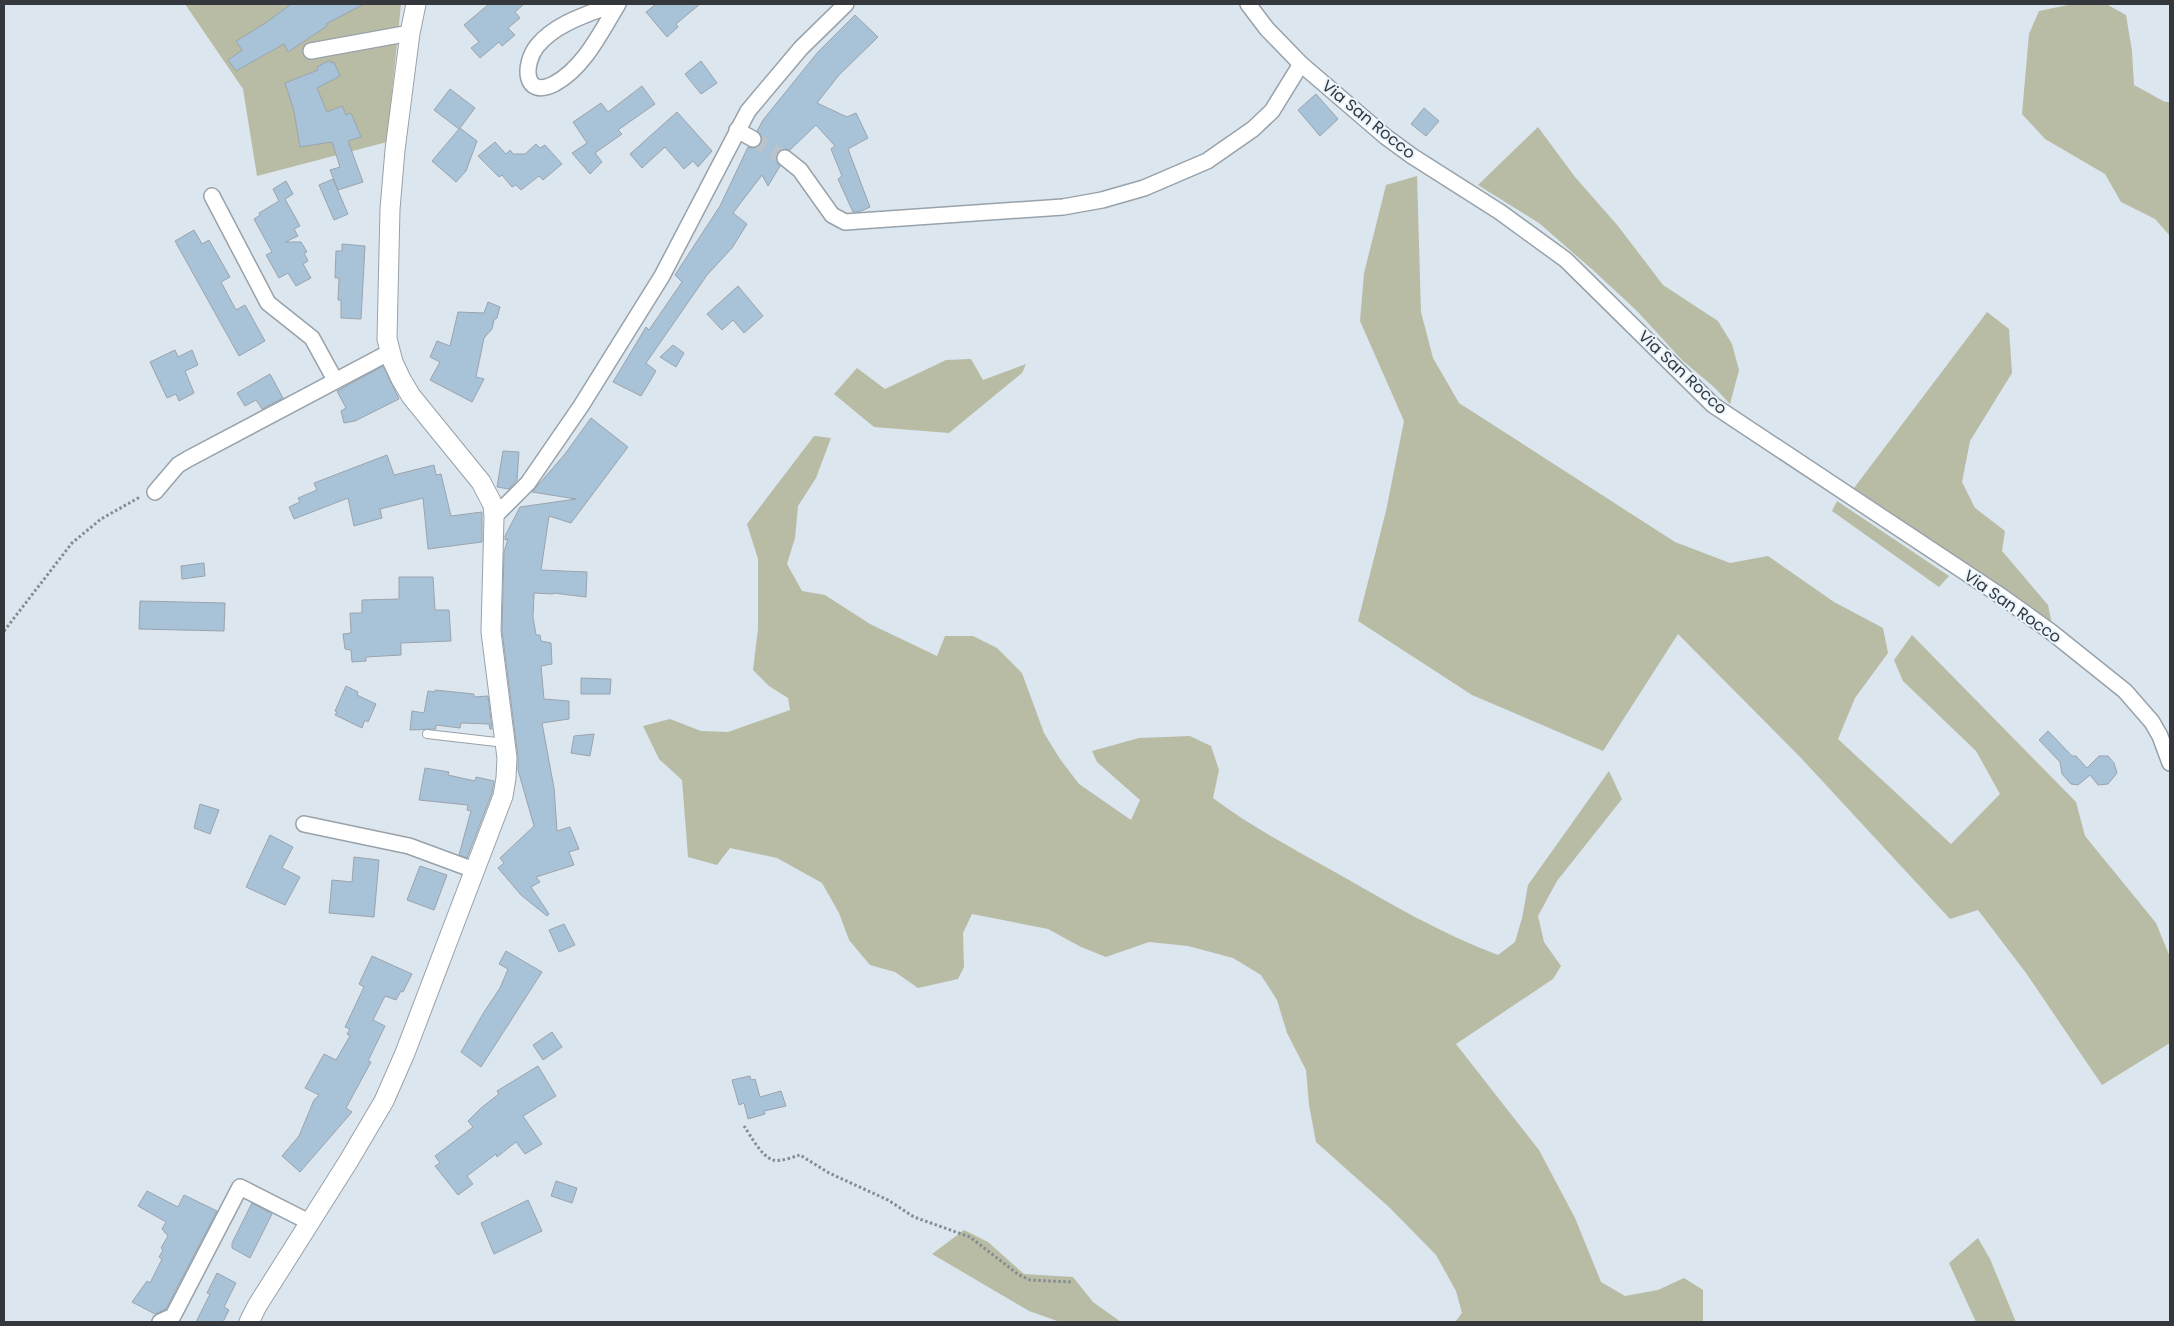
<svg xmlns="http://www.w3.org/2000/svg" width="2174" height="1326" font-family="Poppins,sans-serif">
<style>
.green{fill:#b8bca4}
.building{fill:#a8c2d8;stroke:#9ba4ad}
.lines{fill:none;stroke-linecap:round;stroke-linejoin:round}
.minor-tunnel{stroke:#bac3cb;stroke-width:15;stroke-dasharray:15 8;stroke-linecap:butt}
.service-casing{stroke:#98a2aa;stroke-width:10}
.minor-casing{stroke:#98a2aa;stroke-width:18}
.tertiary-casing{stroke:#98a2aa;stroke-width:21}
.path{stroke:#858b92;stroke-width:3;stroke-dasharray:2.5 2.5;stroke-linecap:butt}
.service{stroke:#fff;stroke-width:8}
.minor{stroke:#fff;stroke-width:15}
.tertiary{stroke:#fff;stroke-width:19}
.labels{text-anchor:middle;stroke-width:4;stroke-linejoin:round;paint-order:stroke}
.street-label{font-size:16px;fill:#34383c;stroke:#e9f4fd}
</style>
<rect width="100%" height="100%" fill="#dce6ef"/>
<g class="green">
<path d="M185,4H401L387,142L257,176L243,89Z"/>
<path d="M2073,4H2106L2126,15L2132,51L2134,85L2165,102H2170V236L2155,219L2121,202L2105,174L2045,139L2022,114L2029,34L2039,11Z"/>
<path d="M1538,127L1575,177L1618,226L1663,285L1718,321L1732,344L1739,370L1730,404L1715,388L1682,360L1637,311L1594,271L1539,223L1478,185Z"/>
<path d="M1417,176L1421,312L1433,358L1459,403L1675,542L1730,563L1768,556L1834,602L1883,628L1888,653L1855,698L1838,739L1951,844L2000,794L1976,751L1903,681L1894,660L1912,635L2076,802L2085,836L2156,923L2170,957V1043L2102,1085L2026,973L1978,910L1950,919L1801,758L1678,634L1603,751L1472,695L1358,621L1386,511L1404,421L1360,321L1364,273L1386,185Z"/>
<path d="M1987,312L2009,329L2012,373L1970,441L1962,482L1975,508L2005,531L2002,551L2048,605L2052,625L2019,598L1854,488Z"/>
<path d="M971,359L983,380L1026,364L1022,373L949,433L874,427L834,394L857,368L885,389L946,360Z"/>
<path d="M814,436L831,438L816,478L798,506L795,538L787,564L802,591L825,595L870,624L937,656L945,636H973L997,648L1022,673L1044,733L1060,759L1079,784L1131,820L1140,800L1097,762L1092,751L1139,738L1190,736L1211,746L1219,770L1213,798C1250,826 1292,848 1333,871C1386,901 1441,934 1498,955L1515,942L1522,918L1528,885L1609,771L1622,799L1557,881L1538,916L1544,942L1561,966L1553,979L1456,1044L1539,1150L1575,1218L1601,1282L1625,1296L1658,1290L1684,1278L1703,1290V1322H1455L1462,1313L1456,1291L1436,1255L1390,1208L1316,1142L1309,1105L1306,1070L1287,1033L1277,1000L1261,975L1233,958L1188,946L1149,942L1106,957L1081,947L1048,929L972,914L963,933L964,967L958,979L918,988L895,972L870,965L849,940L839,913L822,883L777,858L730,848L717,865L688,857L682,780L659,759L643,726L670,719L701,731L728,732L790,710L788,698L769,686L753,670L758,629V559L747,524Z"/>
<path d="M1837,501L1949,576L1939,587L1832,511Z"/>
<path d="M964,1230L988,1242L1024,1274L1073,1277L1093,1302L1121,1322H1060L1029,1311L932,1254Z"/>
<path d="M1978,1238L1990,1259L2016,1322H1976L1949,1263Z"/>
</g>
<g class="building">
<path d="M291,4H364L326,24L327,26L288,52L284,44L236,71L228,60L242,50L236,41L264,24Z"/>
<path d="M489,4H524L515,12L520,18L508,28L515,35L502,46L499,42L480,58L471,48L479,42L464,25Z"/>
<path d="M656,4H700L676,24L678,27L667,37L646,12Z"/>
<path d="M855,15L878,37L839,75L817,103L847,117L856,113L868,138L848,149L870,207L859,212H853L838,179L842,176L831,149L835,146L816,125L790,150L782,149L778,152L776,161L780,166L768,186L762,175L733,213L747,224L732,248L707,275L646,363L656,371L641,396L613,382L646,327L649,330L682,282L675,275L720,206L748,147L754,148L761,144L762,138L757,131L763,120L818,52Z"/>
<path d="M330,60L331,63L334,62L340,76L317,88L327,112L342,106L346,115L351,113L361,137L348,141L363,182L338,190L330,170L340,167L332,142L300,147L294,111L285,83L318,70L317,67Z"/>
<path d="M701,61L717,83L701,94L685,74Z"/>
<path d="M642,86L655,104L618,130L622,134L595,153L602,162L590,174L572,153L587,143L573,122L601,103L608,112Z"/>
<path d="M450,89L475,108L460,128L477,141L466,171L456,182L432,161L459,129L434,110Z"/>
<path d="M1316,94L1338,119L1320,136L1298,110Z"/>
<path d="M1424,108L1439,121L1426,136L1411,124Z"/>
<path d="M677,112L712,151L698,167L693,161L684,169L665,147L642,168L630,154Z"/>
<path d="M495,142L506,154L510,150L513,154H525L536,144L540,148L545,145L562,164L543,180L539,176L521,190L516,185L512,187L502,175L499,177L478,156Z"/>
<path d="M333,179L348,214L334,220L319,185Z"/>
<path d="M286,181L293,194L285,199L300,226L294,229L298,236L285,242H301L307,252L304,253L308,261L303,264L311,278L296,286L288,273L279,278L266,255L272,252L254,219L260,215L259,213L279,201L273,189Z"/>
<path d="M194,230L202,244L209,240L230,277L221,282L236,310L245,305L265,341L239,356L175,241Z"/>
<path d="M342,244L365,246L361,319L341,318V300H338L339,278H335L336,251H342Z"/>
<path d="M738,286L763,316L744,333L733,320L722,330L707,314Z"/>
<path d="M488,302L500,307L497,318L494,320L492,329L484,338L476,377L484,379L472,402L430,380L440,362L430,357L437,341L450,346L458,312L484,313Z"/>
<path d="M673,345L684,353L676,367L660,357Z"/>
<path d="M175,350L178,357L192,350L198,365L185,371L194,393L179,401L176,394L167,398L150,362Z"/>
<path d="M383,366L399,399L355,421L344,423L341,411L346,408L337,391Z"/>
<path d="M270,374L283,398L262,409L256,400L245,406L237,393Z"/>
<path d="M591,418L628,447L571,523L549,516L541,570L587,572L586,597L553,593V594L534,593L533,617L536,635H540L541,641L551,643L552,664L541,666L544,699L569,701V719L542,723L554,788L557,831L570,827L579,849L569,852L574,865L536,877L540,882L531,887L549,914L547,916L521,895L498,868L504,863L500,858L534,826L518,770V757L502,631L504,552L508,539L505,540V536L520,507L576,499L532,492L565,454Z"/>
<path d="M503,451L519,452L517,480L509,489L497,487Z"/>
<path d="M387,455L394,475L434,465L436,475L441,474L451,516L482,512V542L428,549L423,498L380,509L382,518L354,526L348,498L294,519L289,507L300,502L298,498L317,490L314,483Z"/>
<path d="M204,563L205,576L182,579L181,566Z"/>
<path d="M399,577H433L435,610H449L451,641L401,643V655L366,657V661L352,662L351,650L345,649L343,634L351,633L350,613H362V600L399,599Z"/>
<path d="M140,601L225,603L224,631L139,629Z"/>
<path d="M581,678L611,679L610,694H581Z"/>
<path d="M346,686L358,692L357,695L376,704L368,722L365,720L362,728L335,715L337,712L335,711Z"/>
<path d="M435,690L474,694V697L488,696L492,729H490L489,724L461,723L460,728L436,725V729L410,730L412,711L424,713L428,691L435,692Z"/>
<path d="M2048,731L2072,756H2076L2087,768L2099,756H2108L2114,763L2117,773L2108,784L2098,785L2090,775L2078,785L2071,784L2062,774L2060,762L2039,740Z"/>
<path d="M594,734L590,756L571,753L574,736Z"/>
<path d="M425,768L449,772L448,775L475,781L476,777L494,781L492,793L467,858L459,855L471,811L467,810L468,805L419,800Z"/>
<path d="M200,804L219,810L210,834L194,828Z"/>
<path d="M270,835L293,847L282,868L300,877L285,905L246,887Z"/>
<path d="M354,857L379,860L374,917L329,913L332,880L352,882Z"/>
<path d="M420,866L447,875L434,910L407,900Z"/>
<path d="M564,924L575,945L559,952L549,930Z"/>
<path d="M506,951L542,972L481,1067L461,1052L484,1012L500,988L508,969L499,964Z"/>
<path d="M372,956L412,974L403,992L401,991L396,1000L385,996L373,1020L385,1026L368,1061L371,1062L346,1108L352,1112L300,1172L282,1156L299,1136L314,1100L319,1095L305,1088L324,1054L336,1060L350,1036L347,1034L350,1029L345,1027L364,987L359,984Z"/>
<path d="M552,1032L562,1047L543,1060L533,1045Z"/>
<path d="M538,1066L556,1096L523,1116L542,1144L525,1154L516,1142L497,1157L496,1154L467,1176L473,1184L458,1195L435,1166L440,1163L435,1156L473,1127L468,1121L481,1108L499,1094L497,1091Z"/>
<path d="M750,1076L751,1080L755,1079L760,1097L781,1091L786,1106L764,1111L765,1114L748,1119L744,1103L739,1105L732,1080Z"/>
<path d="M556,1181L577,1188L572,1203L551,1196Z"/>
<path d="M147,1191L178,1207L184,1195L217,1211L166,1309L155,1314L132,1302L147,1281L150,1283L162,1259L159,1257L163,1250L161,1248L168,1236L162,1229L166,1222L138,1206Z"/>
<path d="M528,1200L542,1231L494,1254L481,1223Z"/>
<path d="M252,1203L272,1214L250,1258L232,1248V1243Z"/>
<path d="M217,1273L236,1283L224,1307L229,1310L223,1322H196L210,1294L207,1293Z"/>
</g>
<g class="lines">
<path class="minor-tunnel" d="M753,139L785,158"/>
<defs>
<path id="service" d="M427,734L505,743"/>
<g id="minor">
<path d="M614,4C588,14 556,23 537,46C523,64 523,99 554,84C584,68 601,32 618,4"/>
<path d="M1248,4L1267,29L1301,64L1386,137L1412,156L1500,212L1566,260L1713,405L2001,596L2050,631L2125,691L2152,722L2160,736L2170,763"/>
<path d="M311,51L410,33"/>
<path d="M737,130L753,139"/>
<path d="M785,158L800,170L832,215L845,222L1063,207L1102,200L1144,188L1207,161L1253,129L1272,111L1301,64"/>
<path d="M212,196L268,303L312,338L335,380"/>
<path d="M155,492L178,465L188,459L390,352"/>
<path d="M494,517L528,483L581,406L662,276L748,111L801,48L846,4"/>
<path d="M304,824L409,846L474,870"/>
<path d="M160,1322L173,1316L240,1187L309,1222"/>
</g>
<path id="tertiary" d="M249,1322L257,1306L348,1162L384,1101L405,1053L503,796L506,778L507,758L491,632L494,517L493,505L481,482L411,396L401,379L393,362L387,339L390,209L395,150L410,33L416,4"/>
</defs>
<use href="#service" class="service-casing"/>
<use href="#minor" class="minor-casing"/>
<use href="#tertiary" class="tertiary-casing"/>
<g class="path">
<path d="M4,631L72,543L101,519L140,497"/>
<path d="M744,1126C751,1136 761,1156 773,1160C781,1162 792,1157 800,1155L829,1173L888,1200L914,1217L970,1237L1019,1275L1030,1280L1071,1282"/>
</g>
<use href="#service" class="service"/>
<use href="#minor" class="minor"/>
<use href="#tertiary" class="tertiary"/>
</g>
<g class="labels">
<g class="street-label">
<text transform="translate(1369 119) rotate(39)" y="6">Via San Rocco</text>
<text transform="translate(1683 372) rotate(43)" y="6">Via San Rocco</text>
<text transform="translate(2013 606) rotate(35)" y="6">Via San Rocco</text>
</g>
</g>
<rect width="2174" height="1326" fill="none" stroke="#34383c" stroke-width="10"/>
</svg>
